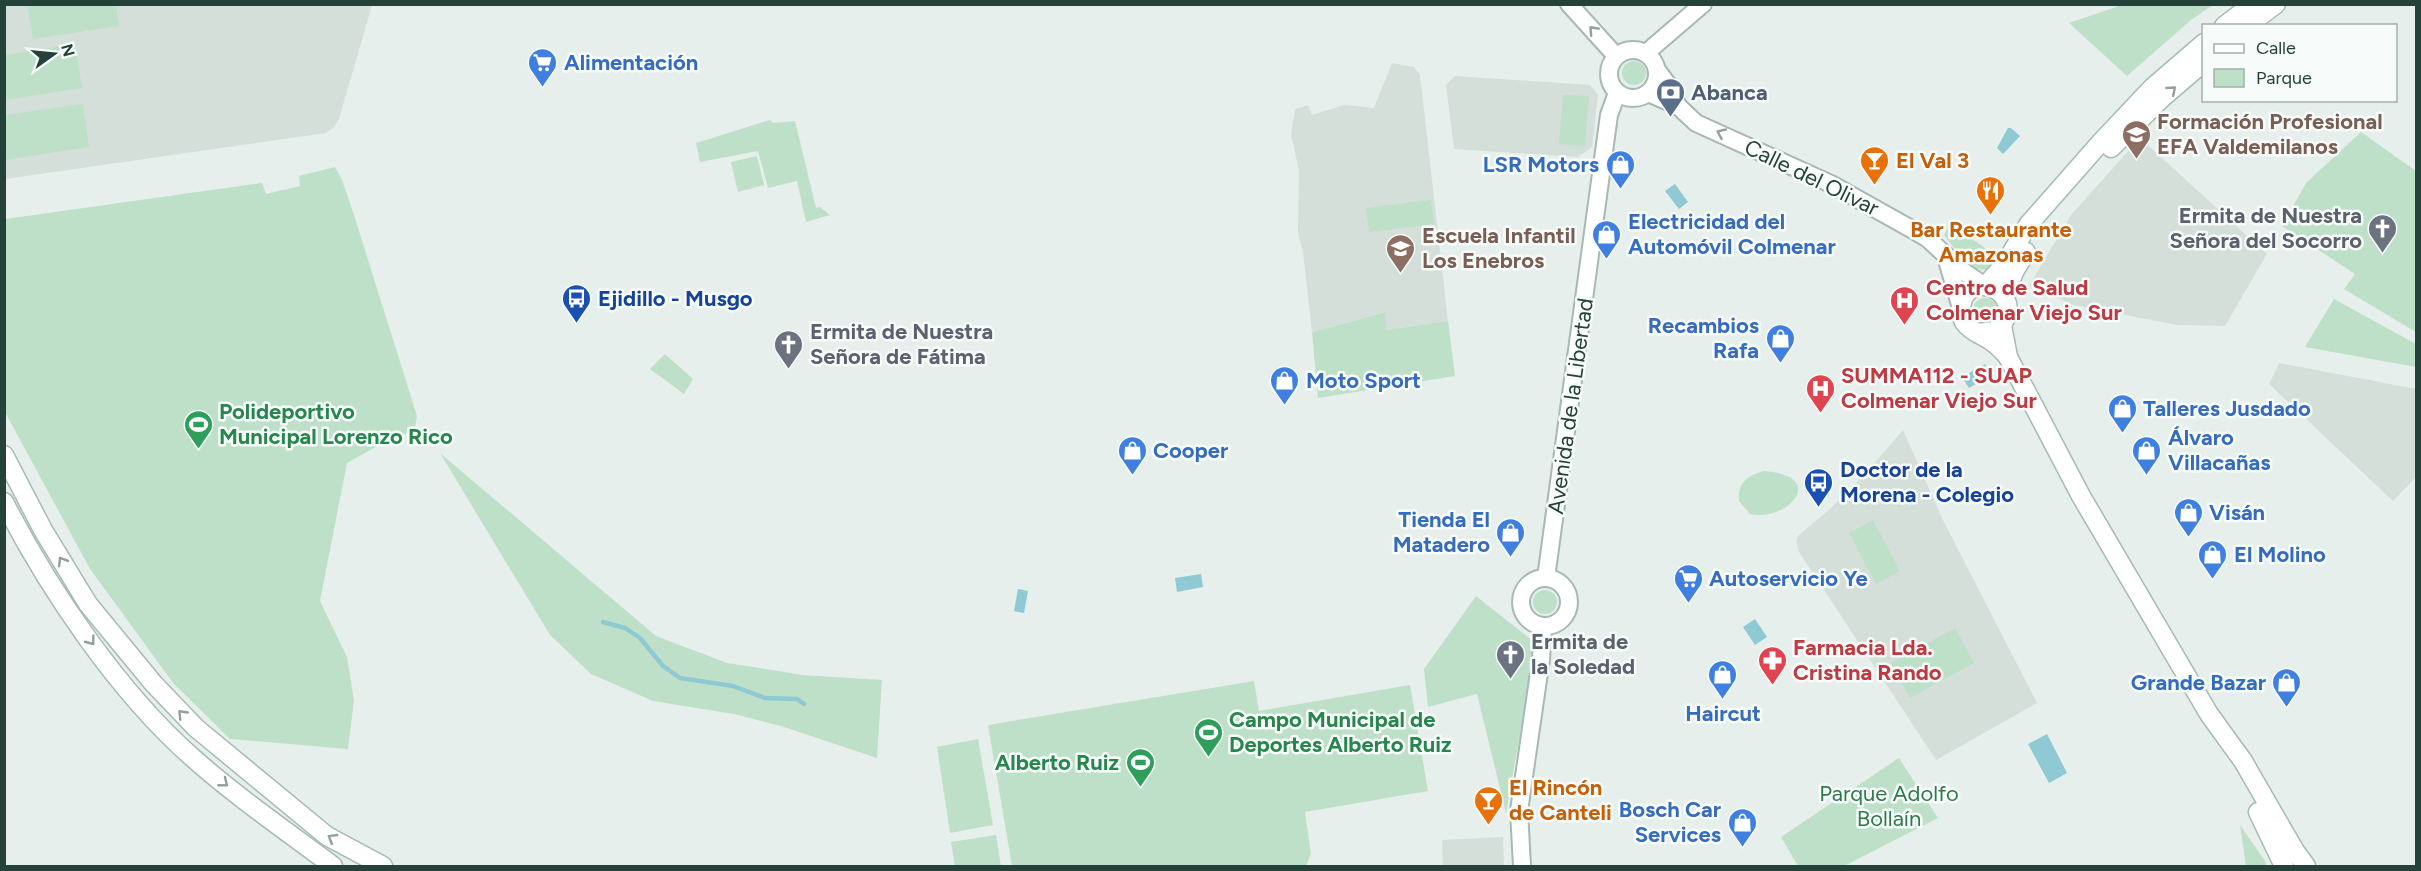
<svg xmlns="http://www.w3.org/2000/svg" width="2421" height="871" font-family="Figtree,sans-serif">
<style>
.built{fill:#d4dfda}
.green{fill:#bfe0c8}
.water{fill:#8ec9d4}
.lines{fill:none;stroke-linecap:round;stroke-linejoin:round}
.stream{stroke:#8ec9d4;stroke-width:4.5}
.tertiary-casing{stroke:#a8b8b2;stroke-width:20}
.secondary-casing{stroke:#a4bbb3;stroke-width:21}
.tertiary{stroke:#fff;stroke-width:16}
.secondary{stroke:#fff;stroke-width:18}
.oneway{stroke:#92a09c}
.labels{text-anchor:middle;stroke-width:5;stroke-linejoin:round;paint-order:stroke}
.shop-label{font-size:22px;font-weight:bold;fill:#366cbe;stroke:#f7fbf9;text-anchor:start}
.service-label{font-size:22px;font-weight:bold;fill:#4e5e75;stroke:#f7fbf9;text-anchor:start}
.education-label{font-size:22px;font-weight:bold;fill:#785e54;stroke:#f7fbf9;text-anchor:start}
.food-label{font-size:22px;font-weight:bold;fill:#c56008;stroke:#f7fbf9;text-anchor:start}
.street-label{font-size:22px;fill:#24423a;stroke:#f7fbf9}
.worship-label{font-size:22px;font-weight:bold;fill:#5b616d;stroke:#f7fbf9;text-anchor:start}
.health-label{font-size:22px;font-weight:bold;fill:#be3a42;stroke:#f7fbf9;text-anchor:start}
.transit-label{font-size:22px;font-weight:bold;fill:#164399;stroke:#f7fbf9;text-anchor:start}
.leisure-label{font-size:22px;font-weight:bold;fill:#27864d;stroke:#f7fbf9;text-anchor:start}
.park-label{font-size:22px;fill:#2d7a4b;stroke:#f7fbf9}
</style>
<rect width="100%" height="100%" fill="#e6efeb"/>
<g class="built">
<path d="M4,5H372L339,119L334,127L326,133L5,179Z"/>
<path d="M1392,63L1414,67L1420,75L1448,321L1387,330L1384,312L1312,332L1303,252L1298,234L1299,171L1291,134L1295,109L1308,105L1312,115L1344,105L1374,108Z"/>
<path d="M1455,76L1590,85L1598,95L1592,147L1578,157L1454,149L1446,85Z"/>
<path d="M2140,138L2267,254L2225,326L2177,325L2074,305L2029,286L2071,215Z"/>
<path d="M2279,363L2416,389V477L2393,501L2269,384Z"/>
<path d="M1903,430L1942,518L2037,703L1936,760L1799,552L1796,542L1799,535L1829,510L1864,475Z"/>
<path d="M1503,837L1504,866H1443L1442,840Z"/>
</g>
<g class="green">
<path d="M2163,4L2213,5L2191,20L2127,76L2069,23L2122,5L2156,6Z"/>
<path d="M27,5H116L119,26L33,39Z"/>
<path d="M75,44L82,88L5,100V55Z"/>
<circle cx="1634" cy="73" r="12"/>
<path d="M1563,95L1589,96L1585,146L1559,144Z"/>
<path d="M83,104L89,147L5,160V115Z"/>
<path d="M770,120L773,123L795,121L816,208L820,207L830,215L806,222L797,181L768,188L758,151L700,162L696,143Z"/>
<path d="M2361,132L2416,171V332L2344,289L2355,274L2282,226L2306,183Z"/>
<path d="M757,156L764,185L738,192L731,162Z"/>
<path d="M335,167L342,180L354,215L417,416L415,427L404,435H397L347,463L320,601L347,657L354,701L348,749L230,739L174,684L90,569L5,412V219L262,183L266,194L300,186L299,176Z"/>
<path d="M1431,200L1434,224L1369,232L1366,208Z"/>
<path d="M1950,224L2001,259L1994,272L1969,267L1944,235Z"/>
<circle cx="1985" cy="310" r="12"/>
<path d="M2334,299L2416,344V367L2305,347Z"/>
<path d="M1385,312L1387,330L1448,321L1455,376L1318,398L1312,332Z"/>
<path d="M665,354L693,379L684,394L650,369Z"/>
<path d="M440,453L656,636L727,663L803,675L882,680L877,758L781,726L734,714L653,701L591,674L550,635Z"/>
<path d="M1764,471C1829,476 1788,522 1750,514L1739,501C1737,482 1748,476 1764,471Z"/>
<path d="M1873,520L1900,571L1876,584L1849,533Z"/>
<circle cx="1545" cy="602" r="12"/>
<path d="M1476,596L1533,641L1527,693L1506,813L1477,694L1428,707L1424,669Z"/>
<path d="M1955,628L1974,663L1910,698L1891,663Z"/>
<path d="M1254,681L1259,711L1410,685L1428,791L1305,812L1311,854L1306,866H1012L988,725Z"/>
<path d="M978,739L993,825L950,833L937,747Z"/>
<path d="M1899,758L1938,818L1844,866H1798L1781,837Z"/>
<path d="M2240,825L2265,861L2266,866H2246Z"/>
<path d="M996,835L1001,866H955L951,842Z"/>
</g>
<g class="water">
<path d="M2008,128H2011L2020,136L2003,154L1997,148Z"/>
<path d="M1675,184L1688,202L1679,209L1665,191Z"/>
<path d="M1985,364L1991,375L1969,388L1962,377Z"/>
<path d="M1201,574L1203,587L1177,592L1175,578Z"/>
<path d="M1018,589L1028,591L1024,613L1014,611Z"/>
<path d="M1755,619L1767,637L1755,645L1743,627Z"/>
<path d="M2047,734L2067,773L2049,783L2028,744Z"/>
</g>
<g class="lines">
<path class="stream" d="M603,622L625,628L640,638L663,666L680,678L733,686L765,698L797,699L804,704"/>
<defs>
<g id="tertiary">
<path d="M1569,4L1616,56"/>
<circle cx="1633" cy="74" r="24"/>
<path d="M1646,53L1703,4"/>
<path d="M1657,70L1669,86L1678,106"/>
<path d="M1648,93L1678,106L1696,123L1831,184L1913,230L1928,239L1964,272L1985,286"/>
<path d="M1946,257L1961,308"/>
<path d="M1546,578L1609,115L1617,93"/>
<circle cx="1545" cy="602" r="24"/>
<path d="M1522,866L1519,811L1541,659L1543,626"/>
</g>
<g id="secondary">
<path d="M2224,26L2253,4"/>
<path d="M2247,26L2276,4"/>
<path d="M2111,148L2162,98L2204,62"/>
<path d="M1985,286L2005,264L2028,225L2101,142L2153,87L2204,43"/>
<path d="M2004,296L2015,270L2026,252"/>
<path d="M2002,325L2008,357L2081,496L2209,714L2243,761L2295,851L2306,866"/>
<path d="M1978,333L1995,331C2032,301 1978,266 1963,299C1960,307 1960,315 1964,322C1970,331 1982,335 1991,341C1997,345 2003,351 2008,357"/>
<path d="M4,455L43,530L88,604L153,683L196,728L327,836L383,866"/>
<path d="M4,502C49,590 119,693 193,758C237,797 286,831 333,866"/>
<path d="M2258,812L2284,866"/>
</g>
</defs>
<use href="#tertiary" class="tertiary-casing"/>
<use href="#secondary" class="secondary-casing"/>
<use href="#tertiary" class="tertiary"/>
<use href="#secondary" class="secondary"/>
</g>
<defs><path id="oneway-chevron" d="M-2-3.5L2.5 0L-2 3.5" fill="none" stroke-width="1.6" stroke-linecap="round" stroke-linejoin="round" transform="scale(1.5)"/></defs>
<g class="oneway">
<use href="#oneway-chevron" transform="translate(1593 30) rotate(-133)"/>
<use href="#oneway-chevron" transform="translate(2172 90) rotate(-41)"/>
<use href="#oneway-chevron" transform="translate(1721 133) rotate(-156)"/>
<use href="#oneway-chevron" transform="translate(62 561) rotate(-122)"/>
<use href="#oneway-chevron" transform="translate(91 641) rotate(53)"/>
<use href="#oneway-chevron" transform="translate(182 714) rotate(-134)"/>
<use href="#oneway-chevron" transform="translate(224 783) rotate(39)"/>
<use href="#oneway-chevron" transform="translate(332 838) rotate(-149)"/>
</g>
<defs>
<symbol id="supermarket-pin" viewBox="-11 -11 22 30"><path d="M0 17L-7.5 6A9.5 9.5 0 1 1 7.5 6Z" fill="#3f7fe0" stroke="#f7fbf9"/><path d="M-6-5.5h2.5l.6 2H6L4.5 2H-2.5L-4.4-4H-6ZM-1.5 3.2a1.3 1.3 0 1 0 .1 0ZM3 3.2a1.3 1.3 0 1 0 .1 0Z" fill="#fff"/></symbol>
<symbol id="bank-pin" viewBox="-11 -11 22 30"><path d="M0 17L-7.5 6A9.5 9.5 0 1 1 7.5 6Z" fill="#5c6f8a" stroke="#f7fbf9"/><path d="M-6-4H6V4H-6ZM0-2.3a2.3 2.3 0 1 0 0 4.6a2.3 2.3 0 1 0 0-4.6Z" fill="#fff"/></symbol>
<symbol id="university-pin" viewBox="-11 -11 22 30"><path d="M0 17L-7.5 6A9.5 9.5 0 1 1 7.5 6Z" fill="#8d6e63" stroke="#f7fbf9"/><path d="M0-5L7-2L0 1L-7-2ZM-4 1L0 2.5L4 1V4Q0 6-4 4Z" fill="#fff"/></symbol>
<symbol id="bar-pin" viewBox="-11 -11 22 30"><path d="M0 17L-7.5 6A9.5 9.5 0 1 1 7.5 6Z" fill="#e8710a" stroke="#f7fbf9"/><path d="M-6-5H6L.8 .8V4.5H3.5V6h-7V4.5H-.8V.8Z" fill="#fff"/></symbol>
<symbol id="shop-pin" viewBox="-11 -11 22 30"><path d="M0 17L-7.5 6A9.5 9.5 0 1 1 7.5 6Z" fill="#3f7fe0" stroke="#f7fbf9"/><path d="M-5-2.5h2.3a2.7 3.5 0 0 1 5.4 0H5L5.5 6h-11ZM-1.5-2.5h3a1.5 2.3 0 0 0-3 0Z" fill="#fff"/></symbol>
<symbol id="restaurant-pin" viewBox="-11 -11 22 30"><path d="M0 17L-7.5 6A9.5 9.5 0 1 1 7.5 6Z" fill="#e8710a" stroke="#f7fbf9"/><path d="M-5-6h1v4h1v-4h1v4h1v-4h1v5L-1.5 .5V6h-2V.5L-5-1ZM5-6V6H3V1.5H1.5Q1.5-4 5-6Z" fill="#fff"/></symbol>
<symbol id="church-pin" viewBox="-11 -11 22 30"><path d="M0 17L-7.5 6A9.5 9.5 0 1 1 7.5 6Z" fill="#6b7280" stroke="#f7fbf9"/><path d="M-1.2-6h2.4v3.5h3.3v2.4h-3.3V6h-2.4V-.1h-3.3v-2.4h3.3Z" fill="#fff"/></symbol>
<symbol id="school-pin" viewBox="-11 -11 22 30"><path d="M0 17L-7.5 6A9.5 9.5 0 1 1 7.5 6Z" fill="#8d6e63" stroke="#f7fbf9"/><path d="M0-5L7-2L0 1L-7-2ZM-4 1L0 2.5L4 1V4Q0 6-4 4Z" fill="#fff"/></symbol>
<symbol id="bus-pin" viewBox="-11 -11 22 30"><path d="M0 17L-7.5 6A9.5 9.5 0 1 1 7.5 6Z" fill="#1a4fb4" stroke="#f7fbf9"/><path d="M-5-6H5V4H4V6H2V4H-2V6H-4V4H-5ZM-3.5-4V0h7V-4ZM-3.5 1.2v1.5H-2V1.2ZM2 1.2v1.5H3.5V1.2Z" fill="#fff"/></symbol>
<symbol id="hospital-pin" viewBox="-11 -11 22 30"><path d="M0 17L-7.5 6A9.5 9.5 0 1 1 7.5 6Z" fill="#e0444e" stroke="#f7fbf9"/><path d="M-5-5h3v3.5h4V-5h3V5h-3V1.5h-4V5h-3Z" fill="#fff"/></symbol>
<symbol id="stadium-pin" viewBox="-11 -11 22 30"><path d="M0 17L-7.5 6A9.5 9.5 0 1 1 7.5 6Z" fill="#2e9e5b" stroke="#f7fbf9"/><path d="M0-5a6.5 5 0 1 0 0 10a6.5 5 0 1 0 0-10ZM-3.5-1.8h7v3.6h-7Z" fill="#fff"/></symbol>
<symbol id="pharmacy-pin" viewBox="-11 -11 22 30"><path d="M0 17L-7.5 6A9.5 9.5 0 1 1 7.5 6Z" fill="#e0444e" stroke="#f7fbf9"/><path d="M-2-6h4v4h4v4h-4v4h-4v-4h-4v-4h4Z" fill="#fff"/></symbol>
</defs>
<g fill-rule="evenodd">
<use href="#supermarket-pin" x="526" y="46" width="33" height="45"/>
<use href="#bank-pin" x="1654" y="76" width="33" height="45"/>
<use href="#university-pin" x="2120" y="118" width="33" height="45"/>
<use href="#bar-pin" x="1858" y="144" width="33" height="45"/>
<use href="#shop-pin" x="1604" y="148" width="33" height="45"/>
<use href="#restaurant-pin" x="1974" y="174" width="33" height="45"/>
<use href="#church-pin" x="2366" y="212" width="33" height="45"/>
<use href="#shop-pin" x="1590" y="218" width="33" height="45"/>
<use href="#school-pin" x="1384" y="232" width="33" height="45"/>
<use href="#bus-pin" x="560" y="282" width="33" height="45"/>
<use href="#hospital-pin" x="1888" y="284" width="33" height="45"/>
<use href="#shop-pin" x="1764" y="322" width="33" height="45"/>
<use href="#church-pin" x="772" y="328" width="33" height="45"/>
<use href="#shop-pin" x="1268" y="364" width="33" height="45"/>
<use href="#hospital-pin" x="1804" y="372" width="33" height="45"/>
<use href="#shop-pin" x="2106" y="392" width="33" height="45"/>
<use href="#stadium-pin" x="182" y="408" width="33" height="45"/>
<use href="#shop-pin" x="1116" y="434" width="33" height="45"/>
<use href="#shop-pin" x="2130" y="434" width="33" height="45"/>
<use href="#bus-pin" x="1802" y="466" width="33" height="45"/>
<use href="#shop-pin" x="2172" y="496" width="33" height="45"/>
<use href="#shop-pin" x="1494" y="516" width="33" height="45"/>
<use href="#shop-pin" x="2196" y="538" width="33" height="45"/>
<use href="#supermarket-pin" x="1672" y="562" width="33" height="45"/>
<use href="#church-pin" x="1494" y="638" width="33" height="45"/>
<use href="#pharmacy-pin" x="1756" y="644" width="33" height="45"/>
<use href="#shop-pin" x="1706" y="658" width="33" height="45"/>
<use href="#shop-pin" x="2270" y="666" width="33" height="45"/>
<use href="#stadium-pin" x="1192" y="716" width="33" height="45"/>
<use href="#stadium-pin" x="1124" y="746" width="33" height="45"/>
<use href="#bar-pin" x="1472" y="784" width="33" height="45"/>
<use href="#shop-pin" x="1726" y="806" width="33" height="45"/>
</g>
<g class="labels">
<g class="shop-label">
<text x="564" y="70">Alimentación</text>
<text x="1599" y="172" text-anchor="end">LSR Motors</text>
<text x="1628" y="229">Electricidad del<tspan x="1628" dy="25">Automóvil Colmenar</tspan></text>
<text x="1759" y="333" text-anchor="end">Recambios<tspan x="1759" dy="25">Rafa</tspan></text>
<text x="1306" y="388">Moto Sport</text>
<text x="2143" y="416">Talleres Jusdado</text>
<text x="2168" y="445">Álvaro<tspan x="2168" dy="25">Villacañas</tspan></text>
<text x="1153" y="458">Cooper</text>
<text x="2209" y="520">Visán</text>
<text x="1490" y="527" text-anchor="end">Tienda El<tspan x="1490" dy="25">Matadero</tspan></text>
<text x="2234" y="562">El Molino</text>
<text x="1709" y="586">Autoservicio Ye</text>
<text x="2266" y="690" text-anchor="end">Grande Bazar</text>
<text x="1723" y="721" text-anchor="middle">Haircut</text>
<text x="1721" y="817" text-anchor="end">Bosch Car<tspan x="1721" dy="25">Services</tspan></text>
</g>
<g class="service-label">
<text x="1691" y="100">Abanca</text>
</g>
<g class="education-label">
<text x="2157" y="129">Formación Profesional<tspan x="2157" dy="25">EFA Valdemilanos</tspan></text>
<text x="1422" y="243">Escuela Infantil<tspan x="1422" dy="25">Los Enebros</tspan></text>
</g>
<g class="food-label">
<text x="1896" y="168">El Val 3</text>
<text x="1991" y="237" text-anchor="middle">Bar Restaurante<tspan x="1991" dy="25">Amazonas</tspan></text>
<text x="1509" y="795">El Rincón<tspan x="1509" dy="25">de Canteli</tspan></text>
</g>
<g class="street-label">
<text transform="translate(1812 177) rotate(26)" y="8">Calle del Olivar</text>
<text transform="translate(1570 406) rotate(-82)" y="8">Avenida de la Libertad</text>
</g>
<g class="worship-label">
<text x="2362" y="223" text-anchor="end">Ermita de Nuestra<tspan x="2362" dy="25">Señora del Socorro</tspan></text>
<text x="810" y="339">Ermita de Nuestra<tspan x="810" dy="25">Señora de Fátima</tspan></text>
<text x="1531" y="649">Ermita de<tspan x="1531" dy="25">la Soledad</tspan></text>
</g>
<g class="health-label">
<text x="1926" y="295">Centro de Salud<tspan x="1926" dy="25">Colmenar Viejo Sur</tspan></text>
<text x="1841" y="383">SUMMA112 - SUAP<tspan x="1841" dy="25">Colmenar Viejo Sur</tspan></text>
<text x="1793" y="655">Farmacia Lda.<tspan x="1793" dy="25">Cristina Rando</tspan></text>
</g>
<g class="transit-label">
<text x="598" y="306">Ejidillo - Musgo</text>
<text x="1840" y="477">Doctor de la<tspan x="1840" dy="25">Morena - Colegio</tspan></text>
</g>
<g class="leisure-label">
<text x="219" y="419">Polideportivo<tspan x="219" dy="25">Municipal Lorenzo Rico</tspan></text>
<text x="1229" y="727">Campo Municipal de<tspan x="1229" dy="25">Deportes Alberto Ruiz</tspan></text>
<text x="1119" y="770" text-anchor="end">Alberto Ruiz</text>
</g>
<g class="park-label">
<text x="1889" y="801">Parque Adolfo<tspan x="1889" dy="25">Bollaín</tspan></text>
</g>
</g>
<rect width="2421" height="871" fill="none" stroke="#24423a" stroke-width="12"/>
<rect x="2202" y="24" width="195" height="78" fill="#f7fbf9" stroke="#a3b1ad" stroke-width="1.5"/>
<rect x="2214" y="44" width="30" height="9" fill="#ffffff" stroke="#a3b1ad" stroke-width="1.5"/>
<text x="2256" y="54" font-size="18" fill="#24423a">Calle</text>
<rect x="2214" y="69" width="30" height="18" fill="#bfe0c8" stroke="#a3b1ad" stroke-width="1.5"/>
<text x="2256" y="84" font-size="18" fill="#24423a">Parque</text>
<g transform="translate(54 54) rotate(75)" stroke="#f7fbf9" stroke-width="4.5" paint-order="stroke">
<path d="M0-4.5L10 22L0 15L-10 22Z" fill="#24423a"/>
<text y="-9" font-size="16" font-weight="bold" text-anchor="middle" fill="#24423a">N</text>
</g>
</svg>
